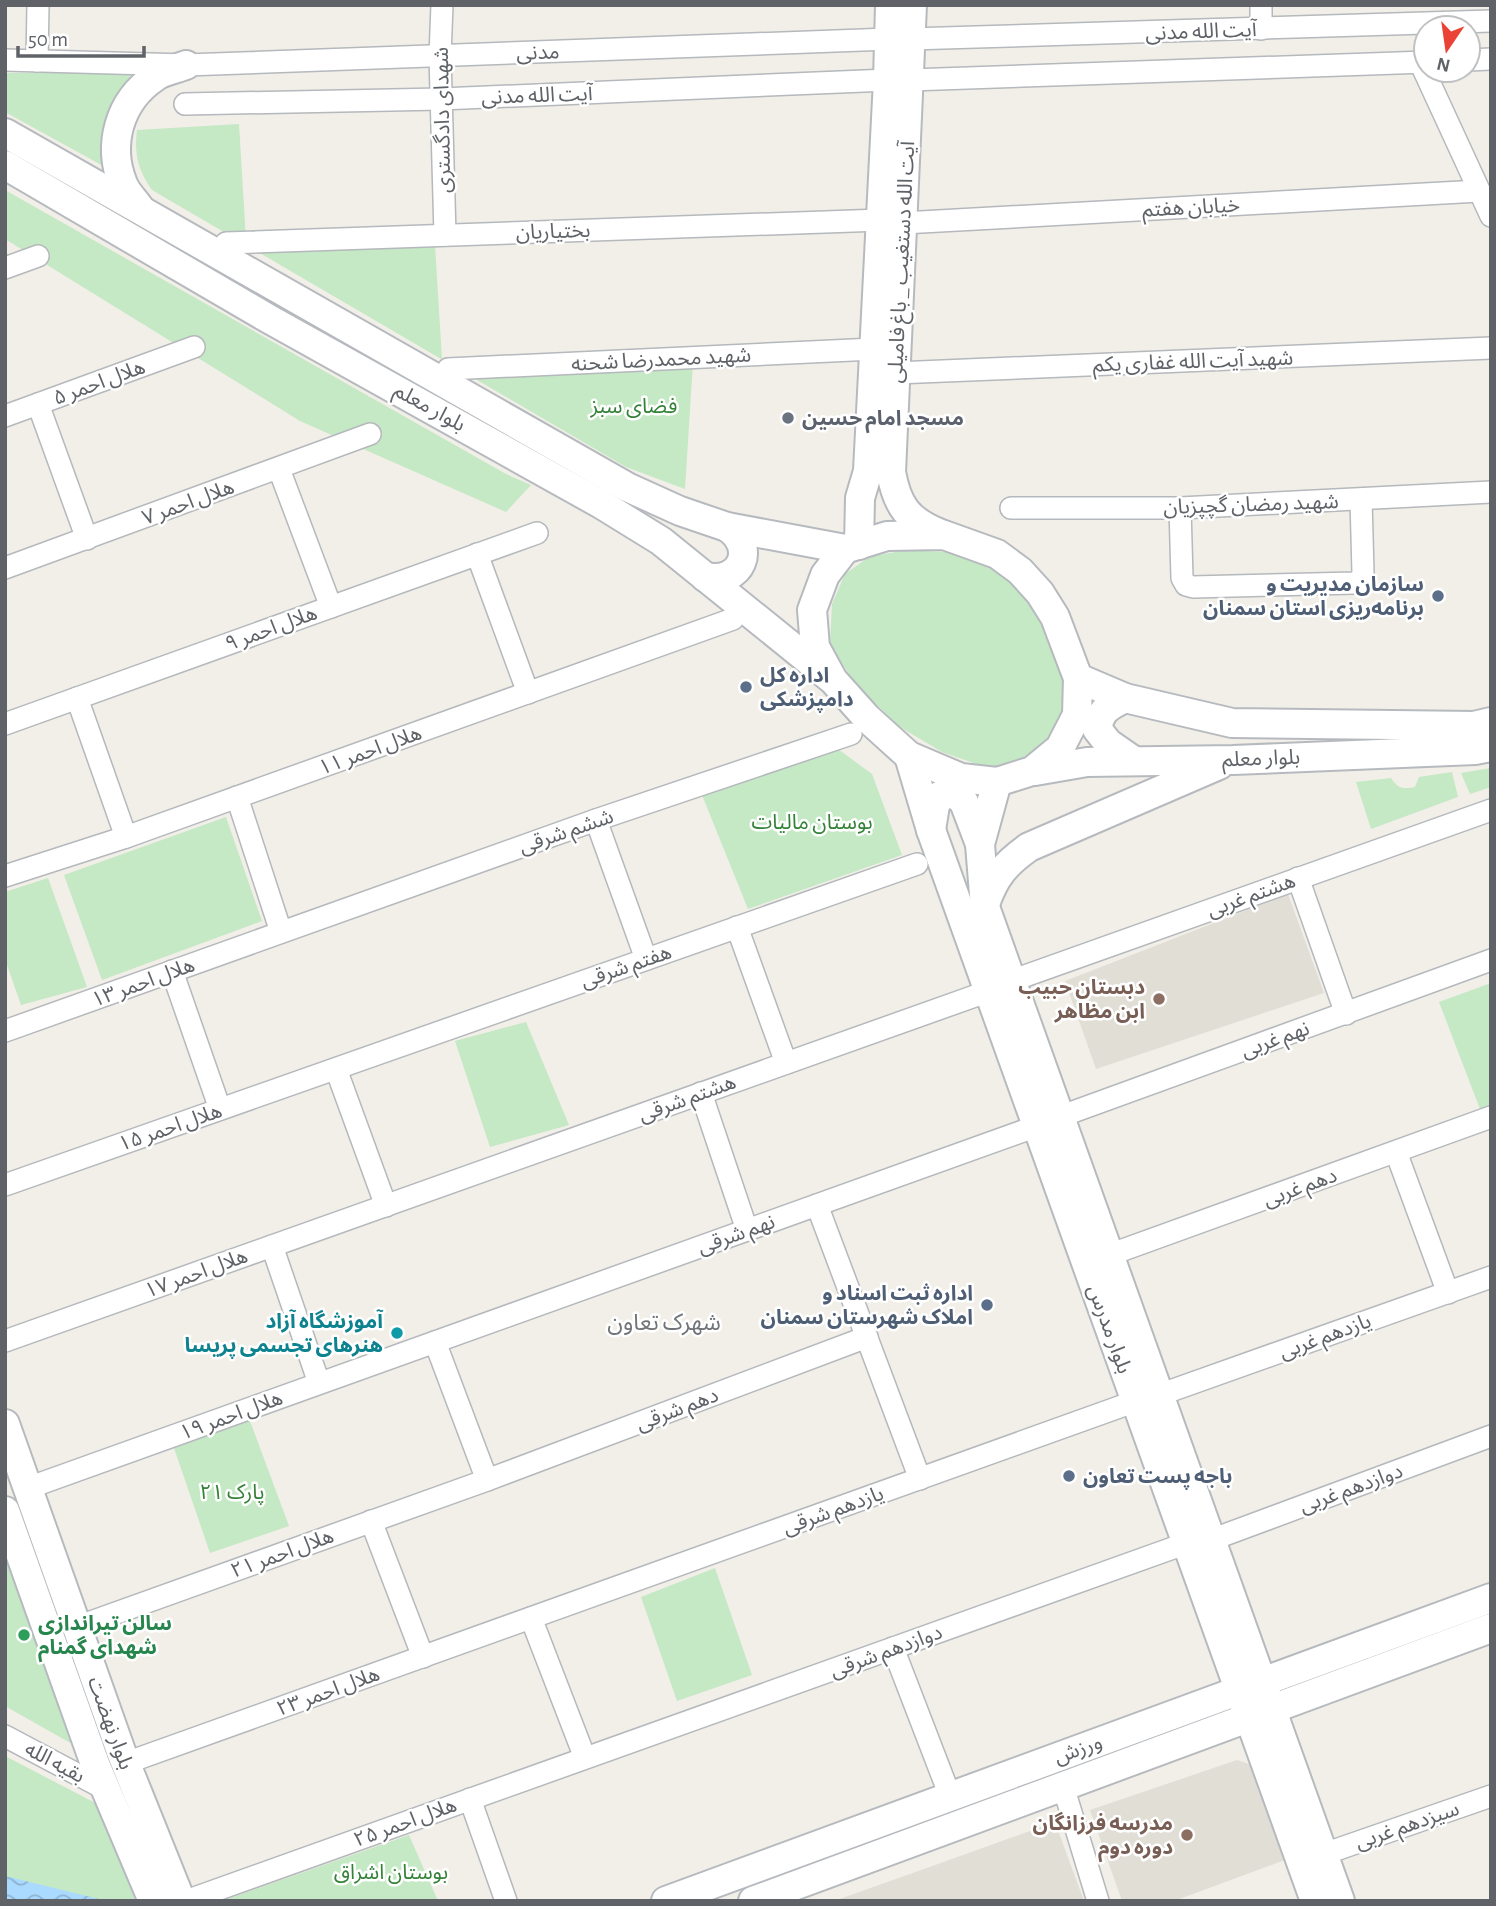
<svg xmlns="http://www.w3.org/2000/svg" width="1496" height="1906" font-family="'Alegreya Sans','Noto Sans Arabic',sans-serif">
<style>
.education{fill:#e1ded6}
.green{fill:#c5e8c5}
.water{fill:url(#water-waves)}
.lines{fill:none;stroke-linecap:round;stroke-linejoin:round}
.street-casing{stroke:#b5b8bc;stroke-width:24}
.secondary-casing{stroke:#b6babf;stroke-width:32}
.street{stroke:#fff;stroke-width:21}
.secondary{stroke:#fff;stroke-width:28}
.worship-dot{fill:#6b7280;stroke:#fff;stroke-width:2.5}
.service-dot{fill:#5c6f8a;stroke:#fff;stroke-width:2.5}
.education-dot{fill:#8d6e63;stroke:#fff;stroke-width:2.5}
.culture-dot{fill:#0f9aa8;stroke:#fff;stroke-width:2.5}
.leisure-dot{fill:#2e9e5b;stroke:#fff;stroke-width:2.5}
.labels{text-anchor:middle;stroke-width:5;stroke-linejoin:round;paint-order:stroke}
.street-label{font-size:21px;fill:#5f6368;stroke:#fff}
.park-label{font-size:21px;fill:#348238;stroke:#fff}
.worship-label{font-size:21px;font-weight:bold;fill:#5b616d;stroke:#fff;text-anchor:start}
.service-label{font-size:21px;font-weight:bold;fill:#4e5e75;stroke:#fff;text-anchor:end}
.education-label{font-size:21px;font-weight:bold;fill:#785e54;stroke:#fff;text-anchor:end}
.culture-label{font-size:21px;font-weight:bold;fill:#0d838f;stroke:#fff;text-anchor:end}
.leisure-label{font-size:21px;font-weight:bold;fill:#27864d;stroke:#fff;text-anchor:start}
.neighbourhood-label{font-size:23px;fill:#70757a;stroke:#fff}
</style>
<defs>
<pattern id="water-waves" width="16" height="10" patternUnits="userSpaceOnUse" patternTransform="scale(1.75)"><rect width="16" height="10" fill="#aadaff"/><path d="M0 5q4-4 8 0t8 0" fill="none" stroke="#8eb4d2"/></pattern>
</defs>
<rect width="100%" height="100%" fill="#f1efe8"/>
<g class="education">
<path d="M1288,894L1324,993L1096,1069L1065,981Z"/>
<path d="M1237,1760L1252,1765L1285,1860L1174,1901H1122L1090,1810Z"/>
<path d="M1055,1822L1084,1901H834L924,1869Z"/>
</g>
<g class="green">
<path d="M5,73H131L104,136L105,167L5,112Z"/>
<path d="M239,124L246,240L434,229L442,359L694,346L685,489L626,467L152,190C138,170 134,155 137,130Z"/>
<path d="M5,190L506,474L531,485L506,512L300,421L5,239Z"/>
<path d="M906,550L947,552L986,564L1022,591L1046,631L1062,677L1063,708L1049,740L1029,761L988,768L942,752L900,727L856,685L830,644L832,604L845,574L869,557Z"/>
<path d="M838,749L872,774L902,855L748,909L702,795Z"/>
<path d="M1491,768V787L1470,794L1461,773Z"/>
<path d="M1452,772L1458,797L1371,829L1356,782L1391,778C1398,789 1403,789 1415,787L1419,777Z"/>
<path d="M226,817L262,921L102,980L64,875Z"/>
<path d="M48,878L87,987L21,1005L5,959V892Z"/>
<path d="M1491,983V1105L1480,1109L1439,1002Z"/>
<path d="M526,1022L569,1125L490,1147L455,1041Z"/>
<path d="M250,1421L289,1526L210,1553L174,1448Z"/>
<path d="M22,1559L74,1745L5,1706V1565Z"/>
<path d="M715,1568L752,1675L677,1701L641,1597Z"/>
<path d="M5,1756L105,1808L135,1901H5Z"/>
<path d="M409,1835L438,1901H222Z"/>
</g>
<path class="water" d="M5,1876L107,1901H5Z"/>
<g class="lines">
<defs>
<g id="street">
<path d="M442,5L440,56L445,235"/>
<path d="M1261,29V5"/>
<path d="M910,39L1491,21"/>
<path d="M5,60L186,65L889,39"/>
<path d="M1468,60L1491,59"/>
<path d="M37,61L38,5"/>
<path d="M1420,62L1491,216"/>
<path d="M910,80L1426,62"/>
<path d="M185,104L441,99L888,80"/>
<path d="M903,223L1479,191"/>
<path d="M226,243L881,220"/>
<path d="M5,268L38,256"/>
<path d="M448,369L874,349"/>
<path d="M896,373L1491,348"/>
<path d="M38,404L87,539"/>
<path d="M5,416L194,347"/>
<path d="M279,469L331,607"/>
<path d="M1011,508H1180L1491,492"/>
<path d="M1180,508L1182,578L1186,585L1193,587L1354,583L1361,580L1363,573L1361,499"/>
<path d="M477,554L528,693"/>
<path d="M5,568L370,434"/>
<path d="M77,698L126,837"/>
<path d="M5,724L537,533"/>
<path d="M237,797L281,932"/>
<path d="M596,820L646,959"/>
<path d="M5,876L126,837L733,619"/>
<path d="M1298,878L1346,1014"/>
<path d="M737,927L786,1063"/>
<path d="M172,971L220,1109"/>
<path d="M1011,981L1491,810"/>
<path d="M5,1031L596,820L851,734"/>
<path d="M336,1069L386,1206"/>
<path d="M701,1093L747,1230"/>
<path d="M1059,1117L1491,960"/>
<path d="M1396,1152L1448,1293"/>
<path d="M5,1185L917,864"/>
<path d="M817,1205L920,1479"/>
<path d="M272,1246L319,1383"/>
<path d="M1109,1255L1491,1117"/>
<path d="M5,1341L989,991"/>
<path d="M435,1342L487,1480"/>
<path d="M1159,1395L1491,1277"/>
<path d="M28,1488L1037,1126"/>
<path d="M371,1521L423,1657"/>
<path d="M1211,1540L1491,1436"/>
<path d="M531,1618L585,1758"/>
<path d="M77,1627L487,1480L867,1337"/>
<path d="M893,1648L950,1796"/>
<path d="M5,1736L105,1789"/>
<path d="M126,1763L1136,1401"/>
<path d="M1063,1786L1098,1901"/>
<path d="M470,1799L506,1901"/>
<path d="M1324,1854L1491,1796"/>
<path d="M186,1901L1187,1543"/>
</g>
<g id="secondary">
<path d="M912,5L891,472C897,506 908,521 941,534"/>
<path d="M5,133L627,487L680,511L727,527L845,549"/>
<path d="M5,165L269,319L601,504L661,541L833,680L867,718L909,756L961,778L997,782L1032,771L1060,748L1077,715L1078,678L1055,617L1040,593L1020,571L997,554L944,535L887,536L845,549L825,575L812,610L815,647L833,680"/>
<path d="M139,207C134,200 126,192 123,184C107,145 119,101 155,77C163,71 176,69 186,65"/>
<path d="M859,545L860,498L868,471L888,80L890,5"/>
<path d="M705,577C742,585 757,547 727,527"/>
<path d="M1078,678L1125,698L1232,723L1474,726L1491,722"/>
<path d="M1125,698C1108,707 1101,709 1097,729L1108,743L1134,761"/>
<path d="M909,756L931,830L1315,1901"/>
<path d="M1035,771L1087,762L1233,760L1475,750L1491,747"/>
<path d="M997,782L980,844L985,907L1340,1901"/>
<path d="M931,830L935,805L941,795L953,792L964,802L980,844"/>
<path d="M985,904C995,876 1005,864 1029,847L1219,765"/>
<path d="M5,1424L122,1754L181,1901"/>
<path d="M5,1511L95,1764L153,1901"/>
<path d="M666,1901L1491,1598"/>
<path d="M753,1901L1491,1628"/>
</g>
</defs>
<use href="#street" class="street-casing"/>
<use href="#secondary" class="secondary-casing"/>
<use href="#street" class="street"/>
<use href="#secondary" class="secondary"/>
</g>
<circle class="worship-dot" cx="788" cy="418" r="7"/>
<g class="service-dot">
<circle cx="1438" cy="596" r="7"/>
<circle cx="746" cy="687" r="7"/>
<circle cx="987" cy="1305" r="7"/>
<circle cx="1069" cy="1476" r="7"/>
</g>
<g class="education-dot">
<circle cx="1159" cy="999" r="7"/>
<circle cx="1187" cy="1835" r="7"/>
</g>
<circle class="culture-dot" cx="397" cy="1333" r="7"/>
<circle class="leisure-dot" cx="24" cy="1635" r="7"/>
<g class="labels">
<g class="street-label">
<text transform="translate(1201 31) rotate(-2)" y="7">آیت الله مدنی</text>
<text transform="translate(538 52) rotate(-2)" y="7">مدنی</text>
<text transform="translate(537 95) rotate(-2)" y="7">آیت الله مدنی</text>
<text transform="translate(442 120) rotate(-91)" y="7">شهدای دادگستری</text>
<text transform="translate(1191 207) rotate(-3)" y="7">خیابان هفتم</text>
<text transform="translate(553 231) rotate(-2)" y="7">بختیاریان</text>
<text transform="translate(901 262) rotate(-87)" y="7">آیت الله دستغیب _ باغ فامیلی</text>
<text transform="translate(661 359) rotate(-3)" y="7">شهید محمدرضا شحنه</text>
<text transform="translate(1193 361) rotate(-2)" y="7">شهید آیت الله غفاری یکم</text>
<text transform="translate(99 382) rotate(-20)" y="7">هلال احمر ۵</text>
<text transform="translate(430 407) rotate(29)" y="7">بلوار معلم</text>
<text transform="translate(188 502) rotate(-20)" y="7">هلال احمر ۷</text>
<text transform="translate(1251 504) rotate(-2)" y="7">شهید رمضان گچپزیان</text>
<text transform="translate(271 628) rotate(-20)" y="7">هلال احمر ۹</text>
<text transform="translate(370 750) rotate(-20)" y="7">هلال احمر ۱۱</text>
<text transform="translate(1261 758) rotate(-2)" y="7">بلوار معلم</text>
<text transform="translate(566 831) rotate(-19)" y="7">ششم شرقی</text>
<text transform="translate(1251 895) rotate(-20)" y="7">هشتم غربی</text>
<text transform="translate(626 966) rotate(-19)" y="7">هفتم شرقی</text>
<text transform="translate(143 982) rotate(-20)" y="7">هلال احمر ۱۳</text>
<text transform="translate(1275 1039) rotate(-20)" y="7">نهم غربی</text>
<text transform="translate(687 1098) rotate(-20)" y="7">هشتم شرقی</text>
<text transform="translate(170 1127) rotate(-19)" y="7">هلال احمر ۱۵</text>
<text transform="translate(1300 1187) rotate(-20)" y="7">دهم غربی</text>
<text transform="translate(736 1234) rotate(-20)" y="7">نهم شرقی</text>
<text transform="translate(196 1273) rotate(-20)" y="7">هلال احمر ۱۷</text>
<text transform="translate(1110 1329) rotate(70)" y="7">بلوار مدرس</text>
<text transform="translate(1325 1336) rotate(-20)" y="7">یازدهم غربی</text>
<text transform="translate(677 1409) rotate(-21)" y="7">دهم شرقی</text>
<text transform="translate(231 1415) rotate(-20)" y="7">هلال احمر ۱۹</text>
<text transform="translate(1351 1488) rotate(-20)" y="7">دوازدهم غربی</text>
<text transform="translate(833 1510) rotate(-20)" y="7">یازدهم شرقی</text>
<text transform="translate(282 1553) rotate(-20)" y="7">هلال احمر ۲۱</text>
<text transform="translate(886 1651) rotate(-20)" y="7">دوازدهم شرقی</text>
<text transform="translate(328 1691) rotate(-20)" y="7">هلال احمر ۲۳</text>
<text transform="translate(111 1723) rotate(70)" y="7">بلوار نهضت</text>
<text transform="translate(1078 1749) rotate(-20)" y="7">ورزش</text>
<text transform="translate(55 1762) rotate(28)" y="7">بقیه الله</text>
<text transform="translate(405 1822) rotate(-20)" y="7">هلال احمر ۲۵</text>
<text transform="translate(1407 1825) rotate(-19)" y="7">سیزدهم غربی</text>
</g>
<g class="park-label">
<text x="634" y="413">فضای سبز</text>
<text x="812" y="829">بوستان مالیات</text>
<text x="232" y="1499">پارک ۲۱</text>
<text x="391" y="1879">بوستان اشراق</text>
</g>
<g class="worship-label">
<text x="802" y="425">مسجد امام حسین</text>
</g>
<g class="service-label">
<text x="1424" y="591">سازمان مدیریت و<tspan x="1424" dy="24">برنامه‌ریزی استان سمنان</tspan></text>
<text x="760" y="682" text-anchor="start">اداره کل<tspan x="760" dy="24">دامپزشکی</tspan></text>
<text x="973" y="1300">اداره ثبت اسناد و<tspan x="973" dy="24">املاک شهرستان سمنان</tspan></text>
<text x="1083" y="1483" text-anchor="start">باجه پست تعاون</text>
</g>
<g class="education-label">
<text x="1145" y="994">دبستان حبیب<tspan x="1145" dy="24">ابن مظاهر</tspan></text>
<text x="1173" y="1830">مدرسه فرزانگان<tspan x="1173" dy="24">دوره دوم</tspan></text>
</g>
<g class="culture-label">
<text x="383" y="1328">آموزشگاه آزاد<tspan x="383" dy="24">هنرهای تجسمی پریسا</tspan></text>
</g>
<g class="leisure-label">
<text x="38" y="1630">سالن تیراندازی<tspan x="38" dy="24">شهدای گمنام</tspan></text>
</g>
<g class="neighbourhood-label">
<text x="664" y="1330">شهرک تعاون</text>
</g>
</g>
<rect width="1496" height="1906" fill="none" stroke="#5f6368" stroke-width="14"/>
<g transform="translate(1447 49) rotate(193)"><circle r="33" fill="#ffffff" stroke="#bfc1c3" stroke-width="2"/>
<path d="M0-5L12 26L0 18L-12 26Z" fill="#ea4335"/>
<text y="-10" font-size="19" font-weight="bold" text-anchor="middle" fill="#5f6368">N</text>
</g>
<path d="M18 46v10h126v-10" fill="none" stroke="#5f6368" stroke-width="3.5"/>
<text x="28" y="46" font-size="21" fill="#5f6368" stroke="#ffffff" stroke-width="5" paint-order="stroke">50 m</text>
</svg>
